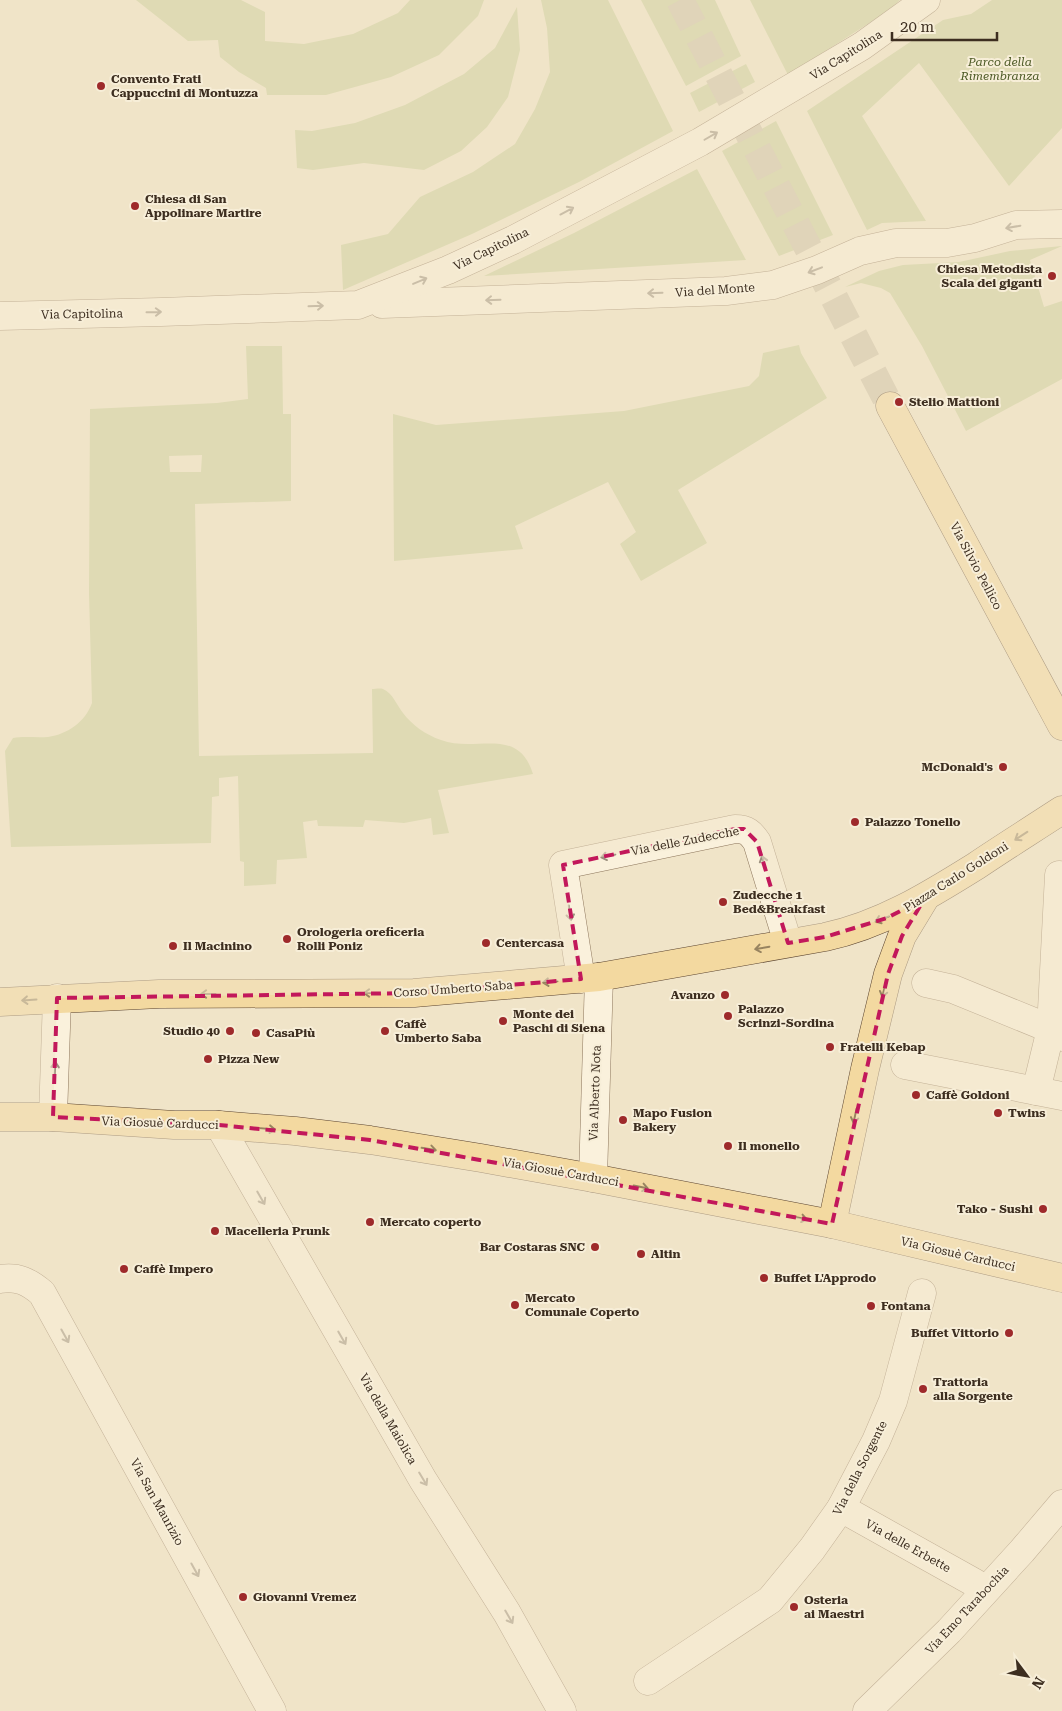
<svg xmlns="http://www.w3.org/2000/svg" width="1062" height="1711" font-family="'Roboto Serif',serif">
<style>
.green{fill:#c9cf9b;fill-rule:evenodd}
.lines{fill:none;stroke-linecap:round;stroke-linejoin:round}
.primary-tunnel{stroke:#ccc0a6;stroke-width:28;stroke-dasharray:28 14;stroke-linecap:butt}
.street-casing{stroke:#8d765c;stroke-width:29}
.primary-casing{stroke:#5b4430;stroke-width:29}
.street{stroke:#faf1dc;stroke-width:28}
.primary{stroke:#f3d9a0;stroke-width:28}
.oneway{stroke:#9c907e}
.oneway2{stroke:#988460}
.marked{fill:none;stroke:#c2185b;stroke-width:4;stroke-dasharray:10 6;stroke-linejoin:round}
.poi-dot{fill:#9e2a2b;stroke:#f7eed8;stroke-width:2}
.labels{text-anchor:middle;stroke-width:4;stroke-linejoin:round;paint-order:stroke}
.street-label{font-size:12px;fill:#3d2e20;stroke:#f7eed8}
.park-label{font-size:12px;font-style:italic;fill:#4d5a26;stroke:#f7eed8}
.poi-label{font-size:12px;font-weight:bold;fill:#3d2e20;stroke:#f7eed8;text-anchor:start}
</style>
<rect width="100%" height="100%" fill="#f0e4c8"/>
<g class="green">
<path d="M136,0H241L265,12V41L304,44L353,34L398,13L410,0H484L478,16L439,55L391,77L326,95H267L266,88L239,72L220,57L218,40L188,41Z"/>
<path d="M541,0H608L673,131L579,182L472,234L343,290L341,245L388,234L420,197L473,172L515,144L535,109L550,72L547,28Z"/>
<path d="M641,0H715L741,56L686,86Z"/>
<path d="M750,0H900L888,11L788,75Z"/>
<path d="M992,0H1062V128L1009,186L919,63L862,116L926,221L882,223L867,230L807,111L943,20L971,14Z"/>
<path d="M517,7L520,50L508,97L487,127L461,151L424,170L364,163L313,170L297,168L295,130L312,131L355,123L405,105L464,74L495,48Z"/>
<path d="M746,64L755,82L699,112L690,93Z"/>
<path d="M776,121L833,235L779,256L722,151Z"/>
<path d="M697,169L746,260L484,276L574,233Z"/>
<path d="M1062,246L1030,260L1044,307L1062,301V379L966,431L922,346L890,293L881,288L861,283L845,287L879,271L903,265L959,262L1010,251Z"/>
<path d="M799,345L801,353L827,398L678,490L707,543L641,581L620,544L636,532L608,482L515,526L523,549L394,561L393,414L436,425L624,411L749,386L759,376L763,353Z"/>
<path d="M246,346H282L283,414H291V501L195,504L199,756L373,753L372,689C375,689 380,688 383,689C393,693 397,706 403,713C412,725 426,735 441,740C476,753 518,725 533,774L438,790L449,833L433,835L431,818L404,823L365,820L363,827L318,826L317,820L303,822L307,858L277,860L276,884L244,886V862L240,861L238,776L219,778V796L212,797L211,843L11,847L5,751L13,738C24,736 36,738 48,737C68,734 85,722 92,703L89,593L90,409L217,403L248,399ZM202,455L201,472H170L169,456Z"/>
</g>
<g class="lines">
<path class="primary-tunnel" d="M680,0L890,406"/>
<defs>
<g id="street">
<path d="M382,304L726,291L773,285L817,270L860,251L896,243H947L975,238L1016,225L1062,224"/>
<path d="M0,316L161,312L358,305L448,270L513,240L700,142L862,46L926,0"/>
<path d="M581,979L563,865L735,829C747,829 751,833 757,842L788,943"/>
<path d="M926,983L953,989L1051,1029L1062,1037"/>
<path d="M905,1065L1062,1096"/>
<path d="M1036,1091L1051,1029L1059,875"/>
<path d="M53,1117L57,998"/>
<path d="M219,1125L423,1480L507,1613L562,1711"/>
<path d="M593,1178L599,977"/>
<path d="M0,1279C18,1276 29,1282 42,1293L272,1711"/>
<path d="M841,1508L975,1583"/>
<path d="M648,1681L770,1600L812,1549L841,1508L876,1441L893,1401L922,1293"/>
<path d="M867,1711L949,1631L1022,1551L1062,1504"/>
</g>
<g id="primary">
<path d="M890,406L1062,726"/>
<path d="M0,1002L159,994L414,993L599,977L825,937C881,925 928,896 976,866C1004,847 1033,829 1062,810"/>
<path d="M0,1117H53L174,1125H219L295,1131L370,1140L481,1158L593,1178L832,1224L1062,1278"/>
<path d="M832,1224L865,1069L888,974L902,936L925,898"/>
</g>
</defs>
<use href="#street" class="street-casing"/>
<use href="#primary" class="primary-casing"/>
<use href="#street" class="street"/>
<use href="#primary" class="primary"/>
</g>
<defs><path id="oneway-shaft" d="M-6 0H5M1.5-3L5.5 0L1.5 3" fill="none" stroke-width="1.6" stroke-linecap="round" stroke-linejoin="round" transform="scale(1.25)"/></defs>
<g class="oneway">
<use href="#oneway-shaft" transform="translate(711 136) rotate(-30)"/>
<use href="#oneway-shaft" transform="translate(567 211) rotate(-28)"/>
<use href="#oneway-shaft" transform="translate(1013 227) rotate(170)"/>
<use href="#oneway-shaft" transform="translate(815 270) rotate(159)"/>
<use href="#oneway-shaft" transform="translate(420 281) rotate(-23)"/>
<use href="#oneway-shaft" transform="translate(655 293) rotate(178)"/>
<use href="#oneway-shaft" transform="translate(493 300) rotate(178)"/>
<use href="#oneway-shaft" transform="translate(316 306) rotate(-2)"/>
<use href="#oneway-shaft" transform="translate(154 312) rotate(-1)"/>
<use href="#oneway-shaft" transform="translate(608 856) rotate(168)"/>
<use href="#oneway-shaft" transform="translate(764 863) rotate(-107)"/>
<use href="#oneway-shaft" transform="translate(570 913) rotate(81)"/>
<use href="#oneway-shaft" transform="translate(55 1069) rotate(-87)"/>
<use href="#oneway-shaft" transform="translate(261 1198) rotate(60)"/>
<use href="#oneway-shaft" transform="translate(65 1336) rotate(61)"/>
<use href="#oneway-shaft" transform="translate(342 1338) rotate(60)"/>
<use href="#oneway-shaft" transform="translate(423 1479) rotate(59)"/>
<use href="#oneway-shaft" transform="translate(195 1570) rotate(61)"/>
<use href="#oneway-shaft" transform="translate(509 1617) rotate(60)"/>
</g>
<g class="oneway2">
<use href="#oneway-shaft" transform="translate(1021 836) rotate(147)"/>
<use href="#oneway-shaft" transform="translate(882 919) rotate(159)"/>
<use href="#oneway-shaft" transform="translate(762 948) rotate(170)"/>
<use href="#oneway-shaft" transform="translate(550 982) rotate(175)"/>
<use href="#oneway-shaft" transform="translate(884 990) rotate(104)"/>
<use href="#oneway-shaft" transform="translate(371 993) rotate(180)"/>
<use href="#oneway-shaft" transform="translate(208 994) rotate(180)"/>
<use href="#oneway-shaft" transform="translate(29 1000) rotate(176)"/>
<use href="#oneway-shaft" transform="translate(855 1116) rotate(102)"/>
<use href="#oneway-shaft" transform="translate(268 1129) rotate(5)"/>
<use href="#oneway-shaft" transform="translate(429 1149) rotate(9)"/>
<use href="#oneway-shaft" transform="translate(641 1187) rotate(11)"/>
<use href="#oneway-shaft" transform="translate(800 1218) rotate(11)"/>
</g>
<path d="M0 0H1062V1711H0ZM735,829H744L757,842L788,943L825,937L887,918L925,898L902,936L888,974L832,1224L370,1140L219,1125L53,1117L57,998L414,993L581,979L563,865Z" fill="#f0e4c8" fill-opacity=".55" fill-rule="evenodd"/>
<path class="marked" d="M735,829H744L757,842L788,943L825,937L887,918L925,898L902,936L888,974L832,1224L370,1140L219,1125L53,1117L57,998L414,993L581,979L563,865Z"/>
<g class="poi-dot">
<circle cx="101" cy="86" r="5"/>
<circle cx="135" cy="206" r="5"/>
<circle cx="1052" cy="276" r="5"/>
<circle cx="899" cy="402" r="5"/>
<circle cx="1003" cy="767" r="5"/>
<circle cx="855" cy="822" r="5"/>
<circle cx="723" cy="902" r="5"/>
<circle cx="287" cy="939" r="5"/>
<circle cx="486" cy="943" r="5"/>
<circle cx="173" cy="946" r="5"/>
<circle cx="725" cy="995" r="5"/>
<circle cx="728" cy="1016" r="5"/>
<circle cx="503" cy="1021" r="5"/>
<circle cx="230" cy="1031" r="5"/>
<circle cx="385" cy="1031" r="5"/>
<circle cx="256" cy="1033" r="5"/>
<circle cx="830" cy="1047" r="5"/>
<circle cx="208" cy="1059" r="5"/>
<circle cx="916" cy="1095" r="5"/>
<circle cx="998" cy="1113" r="5"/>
<circle cx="623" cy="1120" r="5"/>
<circle cx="728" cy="1146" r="5"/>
<circle cx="1043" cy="1209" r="5"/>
<circle cx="370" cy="1222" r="5"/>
<circle cx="215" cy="1231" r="5"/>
<circle cx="595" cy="1247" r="5"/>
<circle cx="641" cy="1254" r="5"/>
<circle cx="124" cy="1269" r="5"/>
<circle cx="764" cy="1278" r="5"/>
<circle cx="515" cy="1305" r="5"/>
<circle cx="871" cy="1306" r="5"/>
<circle cx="1009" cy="1333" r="5"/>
<circle cx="923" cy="1389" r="5"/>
<circle cx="243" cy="1597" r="5"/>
<circle cx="794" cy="1607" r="5"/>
</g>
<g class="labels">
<g class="street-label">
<text transform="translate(846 55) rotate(-32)" y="4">Via Capitolina</text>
<text transform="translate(491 249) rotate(-26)" y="4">Via Capitolina</text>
<text transform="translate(715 290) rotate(-4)" y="4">Via del Monte</text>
<text transform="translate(82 314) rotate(-1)" y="4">Via Capitolina</text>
<text transform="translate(976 566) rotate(62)" y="4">Via Silvio Pellico</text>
<text transform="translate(685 841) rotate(-11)" y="4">Via delle Zudecche</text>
<text transform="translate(956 877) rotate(-32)" y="4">Piazza Carlo Goldoni</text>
<text transform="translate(453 989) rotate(-4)" y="4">Corso Umberto Saba</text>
<text transform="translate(595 1093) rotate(-88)" y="4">Via Alberto Nota</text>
<text transform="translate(160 1123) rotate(2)" y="4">Via Giosuè Carducci</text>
<text transform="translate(561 1172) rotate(10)" y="4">Via Giosuè Carducci</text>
<text transform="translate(958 1254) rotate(13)" y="4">Via Giosuè Carducci</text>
<text transform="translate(388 1419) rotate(60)" y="4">Via della Maiolica</text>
<text transform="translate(860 1468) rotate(-63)" y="4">Via della Sorgente</text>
<text transform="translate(157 1502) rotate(61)" y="4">Via San Maurizio</text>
<text transform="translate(908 1546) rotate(29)" y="4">Via delle Erbette</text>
<text transform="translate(967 1610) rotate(-47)" y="4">Via Emo Tarabochia</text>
</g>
<g class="park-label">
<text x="1000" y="66">Parco della<tspan x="1000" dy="14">Rimembranza</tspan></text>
</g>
<g class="poi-label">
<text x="111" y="83">Convento Frati<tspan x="111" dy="14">Cappuccini di Montuzza</tspan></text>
<text x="145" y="203">Chiesa di San<tspan x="145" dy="14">Appolinare Martire</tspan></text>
<text x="1042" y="273" text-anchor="end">Chiesa Metodista<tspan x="1042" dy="14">Scala dei giganti</tspan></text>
<text x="909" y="406">Stelio Mattioni</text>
<text x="993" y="771" text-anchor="end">McDonald's</text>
<text x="865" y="826">Palazzo Tonello</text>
<text x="733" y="899">Zudecche 1<tspan x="733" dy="14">Bed&amp;Breakfast</tspan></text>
<text x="297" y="936">Orologeria oreficeria<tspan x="297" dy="14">Rolli Poniz</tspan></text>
<text x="496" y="947">Centercasa</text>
<text x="183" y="950">Il Macinino</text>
<text x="715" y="999" text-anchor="end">Avanzo</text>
<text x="738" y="1013">Palazzo<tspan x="738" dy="14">Scrinzi-Sordina</tspan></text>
<text x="513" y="1018">Monte dei<tspan x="513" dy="14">Paschi di Siena</tspan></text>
<text x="395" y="1028">Caffè<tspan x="395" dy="14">Umberto Saba</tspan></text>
<text x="220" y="1035" text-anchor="end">Studio 40</text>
<text x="266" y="1037">CasaPiù</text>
<text x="840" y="1051">Fratelli Kebap</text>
<text x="218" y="1063">Pizza New</text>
<text x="926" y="1099">Caffè Goldoni</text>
<text x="633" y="1117">Mapo Fusion<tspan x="633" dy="14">Bakery</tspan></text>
<text x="1008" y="1117">Twins</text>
<text x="738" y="1150">Il monello</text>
<text x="1033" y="1213" text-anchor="end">Tako - Sushi</text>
<text x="380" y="1226">Mercato coperto</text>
<text x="225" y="1235">Macelleria Prunk</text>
<text x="585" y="1251" text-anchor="end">Bar Costaras SNC</text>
<text x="651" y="1258">Altin</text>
<text x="134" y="1273">Caffè Impero</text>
<text x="774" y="1282">Buffet L'Approdo</text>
<text x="525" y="1302">Mercato<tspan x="525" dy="14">Comunale Coperto</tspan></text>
<text x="881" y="1310">Fontana</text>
<text x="999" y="1337" text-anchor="end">Buffet Vittorio</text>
<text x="933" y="1386">Trattoria<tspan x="933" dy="14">alla Sorgente</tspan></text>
<text x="253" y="1601">Giovanni Vremez</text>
<text x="804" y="1604">Osteria<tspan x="804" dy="14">ai Maestri</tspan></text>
</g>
</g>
<g transform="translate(1027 1676) rotate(122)" stroke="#f7eed8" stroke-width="4" paint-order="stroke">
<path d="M0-4L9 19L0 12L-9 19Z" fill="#3d2e20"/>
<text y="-8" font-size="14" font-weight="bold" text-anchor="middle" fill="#3d2e20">N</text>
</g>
<path d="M892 32v8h105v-8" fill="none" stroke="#3d2e20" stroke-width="2.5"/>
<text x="900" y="32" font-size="15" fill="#3d2e20" stroke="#f7eed8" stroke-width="4" paint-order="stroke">20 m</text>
</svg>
